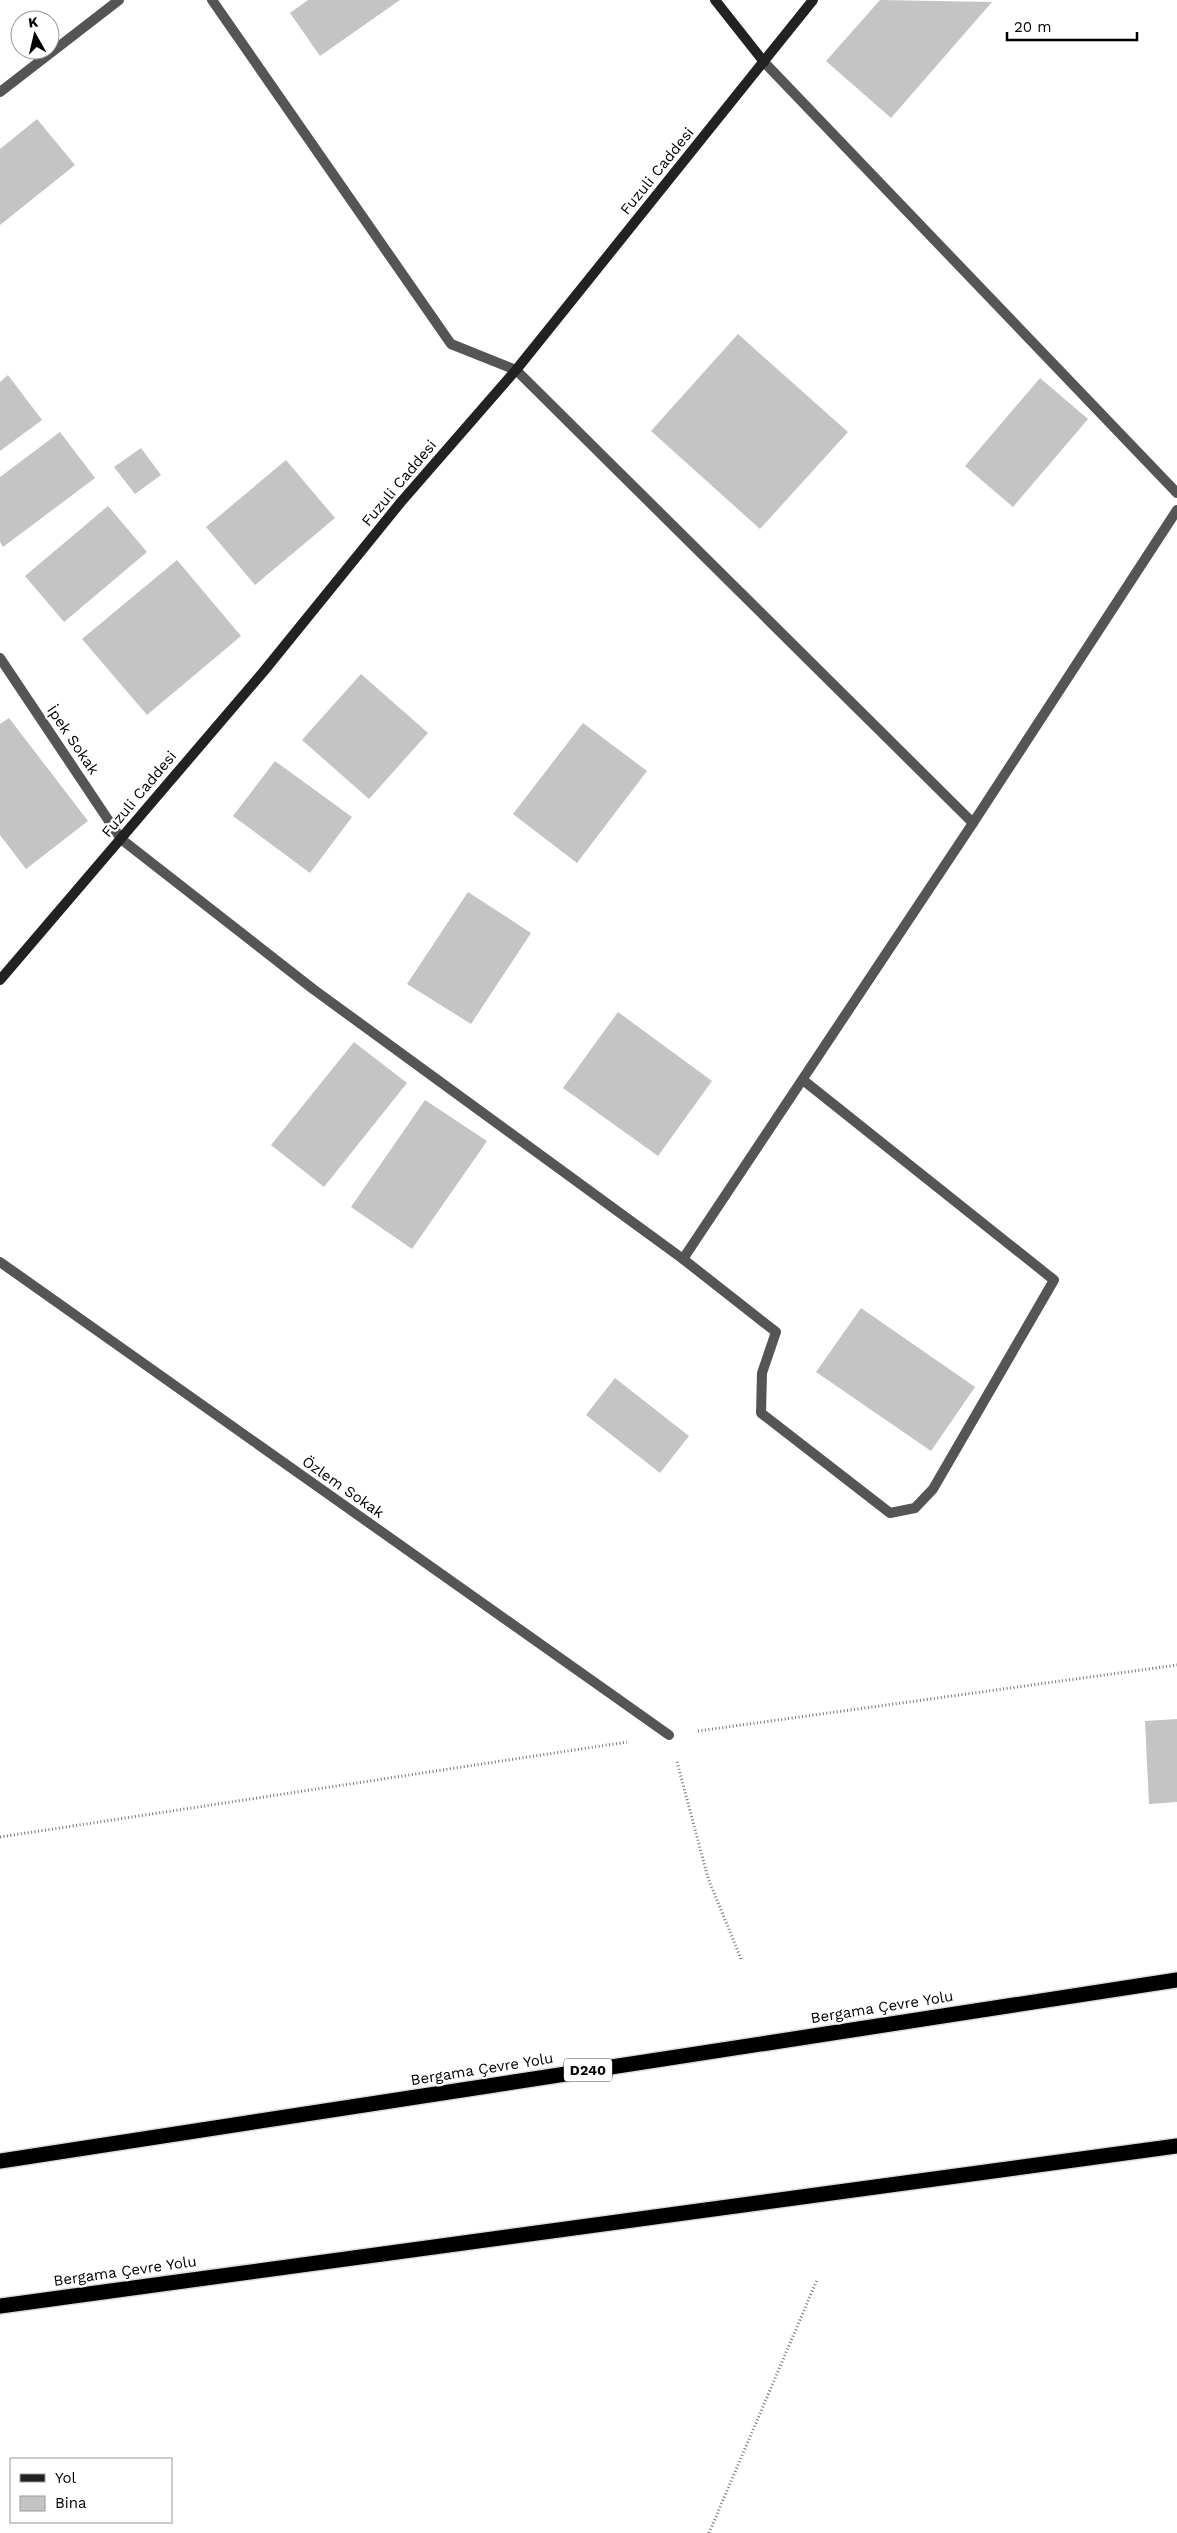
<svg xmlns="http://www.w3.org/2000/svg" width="1177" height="2533" font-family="'Work Sans',sans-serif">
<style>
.building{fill:#c4c4c4}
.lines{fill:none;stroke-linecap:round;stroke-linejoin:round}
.highway-casing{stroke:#dbdbdb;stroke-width:18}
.path{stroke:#777;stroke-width:3;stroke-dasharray:1 2.5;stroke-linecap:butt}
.street{stroke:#555;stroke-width:10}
.secondary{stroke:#222;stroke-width:10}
.highway{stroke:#000;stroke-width:15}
.labels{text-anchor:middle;stroke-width:4.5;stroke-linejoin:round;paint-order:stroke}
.shield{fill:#fff;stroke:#4c4c4c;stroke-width:1}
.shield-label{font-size:14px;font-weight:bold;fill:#000}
.street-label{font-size:15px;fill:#000;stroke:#fff}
</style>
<rect width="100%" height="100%" fill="#fff"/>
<g class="building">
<path d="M308,0H400L320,56L290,13Z"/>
<path d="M880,0L992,2L891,118L826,61Z"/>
<path d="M37,119L75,165L0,225V149Z"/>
<path d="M738,334L848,432L760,529L651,431Z"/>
<path d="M8,375L42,420L0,451V382Z"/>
<path d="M1040,378L1088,419L1013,507L965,466Z"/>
<path d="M60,432L95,478L3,547L0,542V477Z"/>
<path d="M141,448L161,475L135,494L114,467Z"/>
<path d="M286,460L335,518L255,585L206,527Z"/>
<path d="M108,506L147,552L64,622L25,576Z"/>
<path d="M177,560L241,636L147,715L82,639Z"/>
<path d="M361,674L428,733L369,799L302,740Z"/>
<path d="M9,718L88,821L26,869L0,835V724Z"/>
<path d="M583,723L647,771L577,863L513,814Z"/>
<path d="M275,761L352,817L310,873L233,816Z"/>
<path d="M468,892L531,933L471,1024L407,984Z"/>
<path d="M618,1012L712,1081L658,1156L563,1088Z"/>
<path d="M354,1042L407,1083L324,1187L271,1145Z"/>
<path d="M425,1100L487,1141L412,1249L351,1207Z"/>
<path d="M861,1308L975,1387L931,1451L816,1372Z"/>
<path d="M615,1378L689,1436L660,1473L586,1415Z"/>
<path d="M1177,1719V1802L1149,1804L1145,1721Z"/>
</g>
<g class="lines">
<defs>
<g id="highway">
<path d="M0,2161L1177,1980"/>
<path d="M0,2306L1177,2146"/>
</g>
</defs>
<use href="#highway" class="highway-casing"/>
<g class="path">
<path d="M698,1731L1177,1665"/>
<path d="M677,1762L708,1878L741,1959"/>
<path d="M0,1837L627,1742"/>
<path d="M709,2533L817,2280"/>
</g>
<g class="street">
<path d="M212,0L451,344L516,370L973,823"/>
<path d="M764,62L1177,493"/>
<path d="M0,92L119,0"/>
<path d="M0,658L121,839L313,989L683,1259L973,823L1177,510"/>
<path d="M683,1259L776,1332L762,1373L761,1413L890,1513L915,1508L933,1489L1054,1280L803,1080"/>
<path d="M0,1262L669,1735"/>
</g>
<g class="secondary">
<path d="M715,0L764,62"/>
<path d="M0,980L264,671L401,502L516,370L813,0"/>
</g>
<use href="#highway" class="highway"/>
</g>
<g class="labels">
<rect class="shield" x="564" y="2058.5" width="48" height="23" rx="4"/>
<g class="shield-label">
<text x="588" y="2075">D240</text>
</g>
<g class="street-label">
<text transform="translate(657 171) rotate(-51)" y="5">Fuzuli Caddesi</text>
<text transform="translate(399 483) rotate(-50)" y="5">Fuzuli Caddesi</text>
<text transform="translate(73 740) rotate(56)" y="5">İpek Sokak</text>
<text transform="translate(139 794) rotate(-50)" y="5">Fuzuli Caddesi</text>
<text transform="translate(343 1487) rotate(35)" y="5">Özlem Sokak</text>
<text transform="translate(882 2007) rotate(-9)" y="5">Bergama Çevre Yolu</text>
<text transform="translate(482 2069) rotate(-9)" y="5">Bergama Çevre Yolu</text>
<text transform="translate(125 2271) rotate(-8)" y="5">Bergama Çevre Yolu</text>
</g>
</g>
<rect x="10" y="2458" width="162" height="65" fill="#ffffff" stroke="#999999"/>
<rect x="20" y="2474" width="25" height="8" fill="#222222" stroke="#999999"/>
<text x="55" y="2483" font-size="15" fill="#000000">Yol</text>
<rect x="20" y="2496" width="25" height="15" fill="#c4c4c4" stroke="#999999"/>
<text x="55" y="2508" font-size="15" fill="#000000">Bina</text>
<g transform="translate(35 35) rotate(352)"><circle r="24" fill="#ffffff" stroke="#999999"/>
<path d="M0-4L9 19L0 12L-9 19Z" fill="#000000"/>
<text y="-8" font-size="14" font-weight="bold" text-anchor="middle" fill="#000000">K</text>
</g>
<path d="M1007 32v8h130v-8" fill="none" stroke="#000000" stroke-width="2.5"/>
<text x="1014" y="32" font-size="15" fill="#000000" stroke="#ffffff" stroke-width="4" paint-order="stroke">20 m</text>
</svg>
